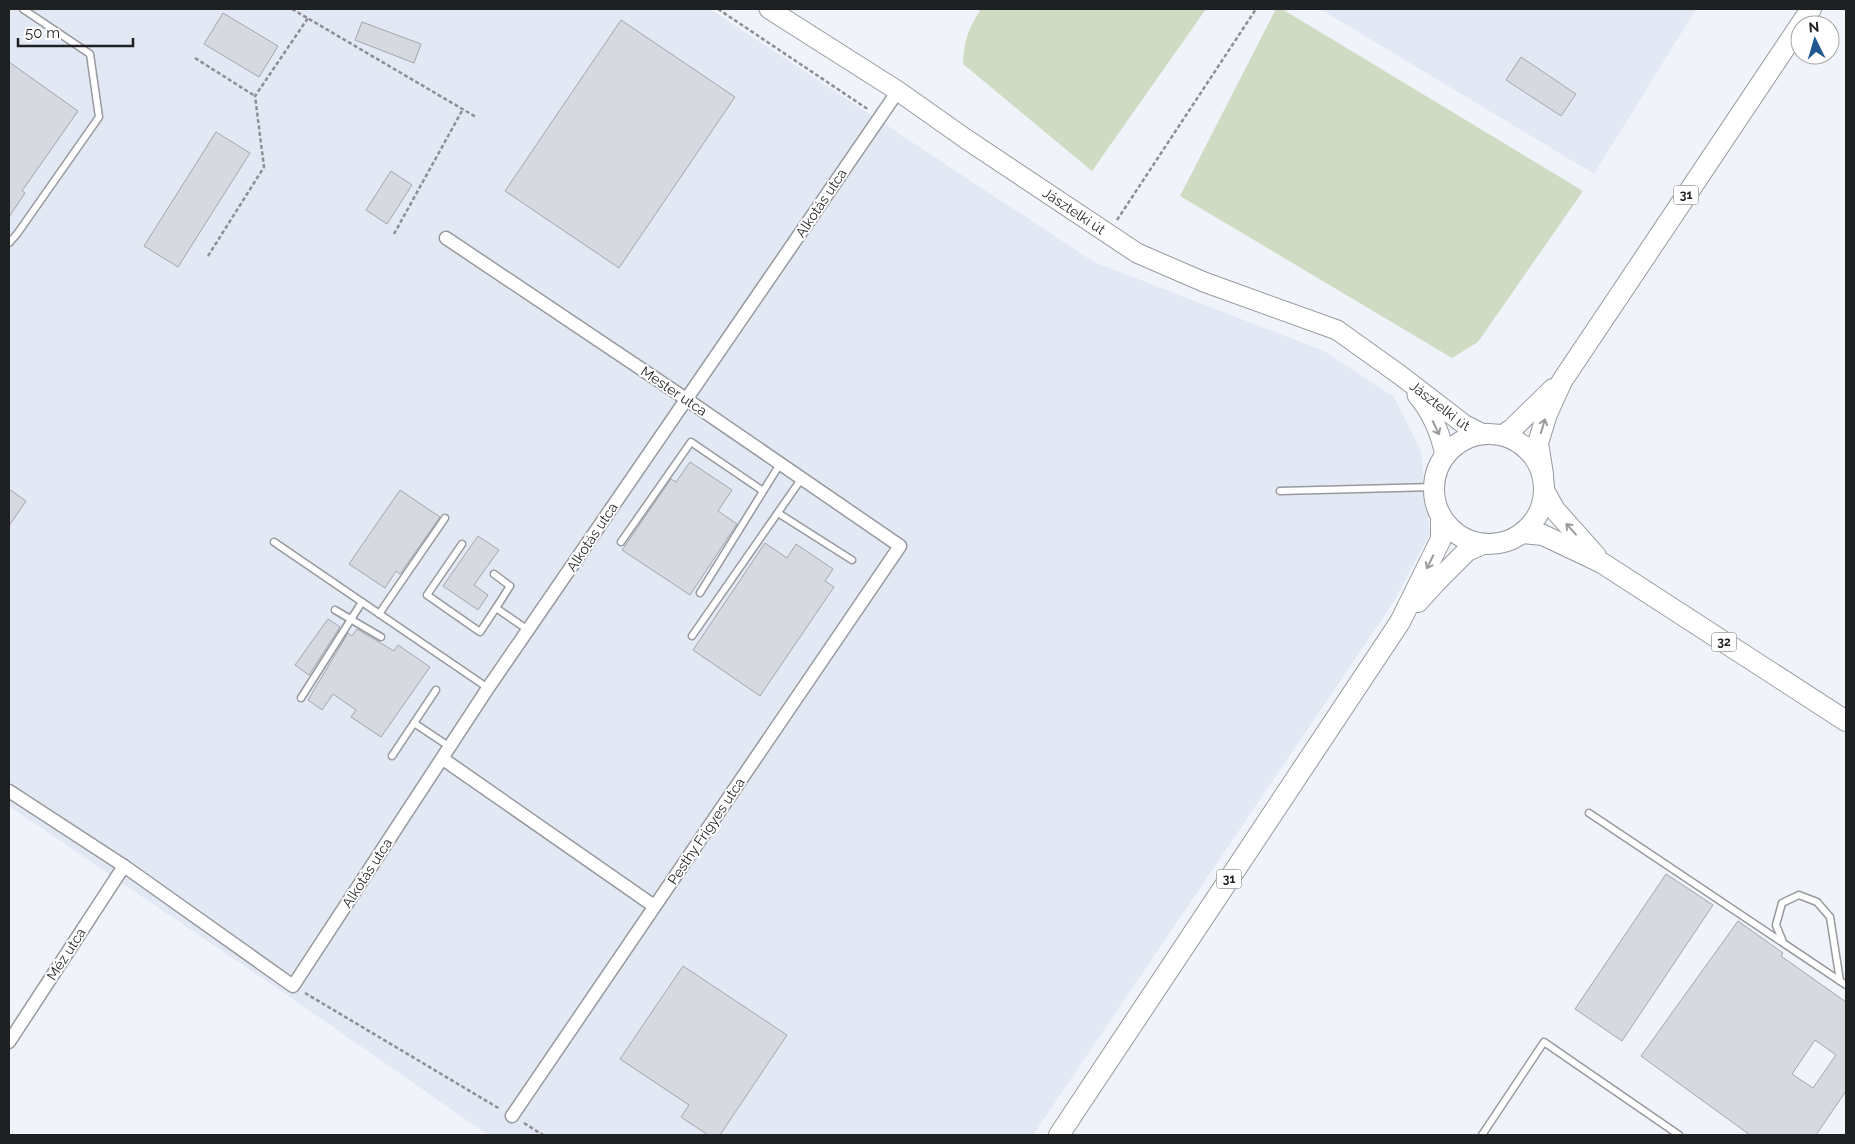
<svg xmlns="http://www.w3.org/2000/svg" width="1855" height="1144" font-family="Raleway,sans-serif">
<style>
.built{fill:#e2e8f4}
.green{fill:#d0dbc4}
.building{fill:#d6d9df;stroke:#a4a6ac;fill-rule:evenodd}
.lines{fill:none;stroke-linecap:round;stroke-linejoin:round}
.lane-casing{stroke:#96999e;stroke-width:9}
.street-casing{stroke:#96999e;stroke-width:15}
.secondary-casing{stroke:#96999e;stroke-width:21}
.primary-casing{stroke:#96999e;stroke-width:22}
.path{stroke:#8d8f93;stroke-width:2.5;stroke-dasharray:4 2.5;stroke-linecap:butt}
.lane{stroke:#fff;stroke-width:6}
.street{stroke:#fff;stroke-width:12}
.secondary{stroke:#fff;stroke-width:19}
.primary{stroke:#fff;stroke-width:20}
.oneway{stroke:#9a9b9c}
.labels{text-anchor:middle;stroke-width:4;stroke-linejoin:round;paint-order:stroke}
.shield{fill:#fff;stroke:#626364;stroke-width:1}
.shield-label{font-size:12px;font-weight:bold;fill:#1f2022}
.street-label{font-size:14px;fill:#1f2022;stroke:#fff}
</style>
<rect width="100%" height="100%" fill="#f0f3f9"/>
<g class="built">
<path d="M9,9H710L1094,262L1324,351L1394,397L1421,451L1430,534L1391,606L1033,1135H488L287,995L9,806Z"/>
<path d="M1320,9H1696L1594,174Z"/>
</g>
<g class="green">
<path d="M981,9H1206L1092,171L963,64C964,40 968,29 981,9Z"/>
<path d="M1276,9H1282L1583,191L1478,342L1452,358L1180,196Z"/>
</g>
<g class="building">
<path d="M223,13L278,46L259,77L204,44Z"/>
<path d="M621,20L735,97L619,268L505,191Z"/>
<path d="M362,22L421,44L414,63L355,40Z"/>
<path d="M1521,57L1576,94L1561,116L1506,80Z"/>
<path d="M9,62L78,111L22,191L25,193L9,217Z"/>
<path d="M216,132L250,153L178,267L144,246Z"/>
<path d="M391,171L412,185L387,224L366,210Z"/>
<path d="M690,462L732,490L718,511L737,524L690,595L622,550L671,479L676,482Z"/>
<path d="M9,489L26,501L9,526Z"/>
<path d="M400,490L440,517L400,574L396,571L385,588L349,564Z"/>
<path d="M478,536L499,550L474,585L488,595L478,610L443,586Z"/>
<path d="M765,543L787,558L796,544L833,569L825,581L834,587L760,696L693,650Z"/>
<path d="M328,619L340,627L309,675L295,665Z"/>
<path d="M357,629L394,651L398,645L430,667L381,737L351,717L356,710L333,694L322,710L308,700L348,633L352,636Z"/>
<path d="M1666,874L1713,905L1622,1041L1575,1009Z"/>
<path d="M1738,921L1783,953L1781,956L1846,1002V1091L1816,1135H1750L1641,1056ZM1815,1040L1836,1055L1813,1088L1792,1074Z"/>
<path d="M683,966L787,1035L720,1135H708L681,1117L689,1105L620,1059Z"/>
</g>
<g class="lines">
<defs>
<g id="lane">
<path d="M9,243L17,234L99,117L90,54L23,9"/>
<path d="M1280,491L1434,487"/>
<path d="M778,513L852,560"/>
<path d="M274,542L488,688"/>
<path d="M621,542L691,442L763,491"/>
<path d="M462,544L427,595L480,632L496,608L528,630"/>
<path d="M494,574L510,586L496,608"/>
<path d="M700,593L780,464"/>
<path d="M335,610L381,637"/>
<path d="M379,614L445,518"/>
<path d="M692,636L802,478"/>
<path d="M301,698L362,602"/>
<path d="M414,723L450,747"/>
<path d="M392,756L436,690"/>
<path d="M1589,813L1846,985"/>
<path d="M1783,942L1776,925L1782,903L1799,895L1817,902L1830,917L1840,981"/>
<path d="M1482,1135L1544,1042L1679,1135"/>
</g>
<g id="street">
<path d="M446,238L686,399L900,546L512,1116"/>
<path d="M443,759L654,906"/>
<path d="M9,791L124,866L293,986L488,688L898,91"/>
<path d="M9,1042L124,866"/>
</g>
<g id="secondary">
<path id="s1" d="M769,9L898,91L966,139L1137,253L1204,282L1337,330L1400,375L1465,425L1483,434"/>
<path d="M1417,395C1431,411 1441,434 1445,456"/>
</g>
<g id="primary">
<circle cx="1489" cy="489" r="55"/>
<path d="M1503,435L1512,429L1553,389"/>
<path d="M1543,474L1538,443L1547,414L1562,381L1811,9"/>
<path d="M1545,492L1555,510L1596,556"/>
<path d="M1523,533L1543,535L1602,563L1846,721"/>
<path d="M1418,602L1436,582L1467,551L1483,544"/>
<path d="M1059,1135L1400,622L1441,539V516"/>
</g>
</defs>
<use href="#lane" class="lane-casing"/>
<use href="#street" class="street-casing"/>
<use href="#secondary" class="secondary-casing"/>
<use href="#primary" class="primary-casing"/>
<g class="path">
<path d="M292,9L476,117"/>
<path d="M718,9L869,110"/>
<path d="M195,58L255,96"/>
<path d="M1117,220L1256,9"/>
<path d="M394,234L463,109"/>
<path d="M208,256L264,167L255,96L308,18"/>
<path d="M305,993L500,1109"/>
<path d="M524,1123L543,1135"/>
</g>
<use href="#lane" class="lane"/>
<use href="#street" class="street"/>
<use href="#secondary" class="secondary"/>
<use href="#primary" class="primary"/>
</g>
<defs><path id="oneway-shaft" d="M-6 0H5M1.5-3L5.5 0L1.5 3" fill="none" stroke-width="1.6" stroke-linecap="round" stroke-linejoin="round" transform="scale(1.25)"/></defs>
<g class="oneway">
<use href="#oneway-shaft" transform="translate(1543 426) rotate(-73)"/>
<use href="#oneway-shaft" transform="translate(1436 428) rotate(65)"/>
<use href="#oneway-shaft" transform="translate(1571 529) rotate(-132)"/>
<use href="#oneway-shaft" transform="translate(1430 562) rotate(116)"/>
</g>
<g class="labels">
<g class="shield">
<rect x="1673.5" y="185.5" width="25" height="19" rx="4"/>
<rect x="1711.5" y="632.5" width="25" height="19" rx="4"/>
<rect x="1216.5" y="869.5" width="25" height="19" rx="4"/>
</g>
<g class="shield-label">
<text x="1686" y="199">31</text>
<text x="1724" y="646">32</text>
<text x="1229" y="883">31</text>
</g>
<g class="street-label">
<text transform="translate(821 203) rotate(-56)" y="5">Alkotás utca</text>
<text dy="5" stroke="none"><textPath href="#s1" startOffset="366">Jásztelki út</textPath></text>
<text transform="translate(674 391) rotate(34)" y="5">Mester utca</text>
<text dy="5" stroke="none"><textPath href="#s1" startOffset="784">Jásztelki út</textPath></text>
<text transform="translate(592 537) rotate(-56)" y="5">Alkotás utca</text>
<text transform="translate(706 831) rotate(-56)" y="5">Pesthy Frigyes utca</text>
<text transform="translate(367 873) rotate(-57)" y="5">Alkotás utca</text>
<text transform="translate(66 954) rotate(-57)" y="5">Méz utca</text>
</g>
</g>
<rect width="1855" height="1144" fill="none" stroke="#1f2022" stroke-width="20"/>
<g transform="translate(1815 40) rotate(355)"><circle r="24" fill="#ffffff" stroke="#a5a6a7"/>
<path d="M0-4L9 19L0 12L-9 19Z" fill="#1e588f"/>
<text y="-8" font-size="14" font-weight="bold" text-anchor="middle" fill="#1f2022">N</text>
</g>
<path d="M18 38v8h115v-8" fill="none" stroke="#1f2022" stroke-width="2.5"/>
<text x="25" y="38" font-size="15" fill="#1f2022" stroke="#ffffff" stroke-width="4" paint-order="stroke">50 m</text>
</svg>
